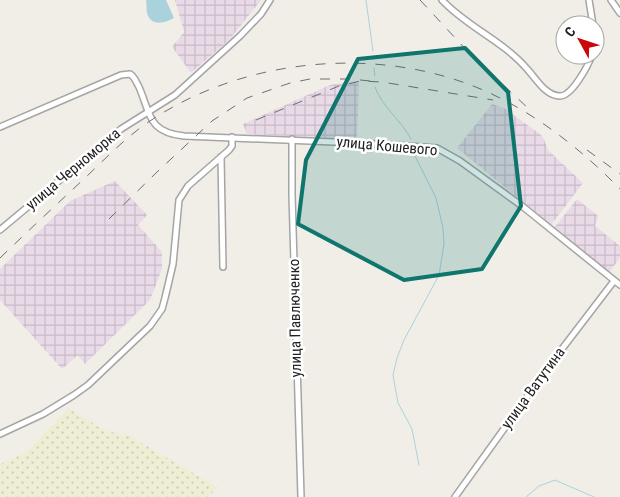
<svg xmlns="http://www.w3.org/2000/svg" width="620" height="497" font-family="'Roboto Condensed',sans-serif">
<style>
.industrial{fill:url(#industrial-grid)}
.farmland{fill:url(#farmland-dots)}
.water{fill:#aad2dc}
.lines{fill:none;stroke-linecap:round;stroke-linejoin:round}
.stream{stroke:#aad2dc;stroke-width:1}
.minor-casing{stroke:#a5a5a5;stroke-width:8}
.minor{stroke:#fff;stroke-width:5}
.rail{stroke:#6f6f6f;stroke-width:1;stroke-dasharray:10 10;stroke-linecap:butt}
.marked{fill:#0f766e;fill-opacity:0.2;stroke:#0f766e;stroke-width:4;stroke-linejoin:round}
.labels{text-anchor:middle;stroke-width:5;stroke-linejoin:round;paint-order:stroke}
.street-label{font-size:15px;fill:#212121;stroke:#fff}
</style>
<defs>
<pattern id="industrial-grid" width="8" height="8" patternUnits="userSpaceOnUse" patternTransform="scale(1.25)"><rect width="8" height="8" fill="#e9dae7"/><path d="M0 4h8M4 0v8" fill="none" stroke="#c8bbc6"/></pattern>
<pattern id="farmland-dots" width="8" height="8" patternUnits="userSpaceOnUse" patternTransform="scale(1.25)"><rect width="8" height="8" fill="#edeed4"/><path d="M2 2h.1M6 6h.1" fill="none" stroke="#cbccb6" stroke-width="1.8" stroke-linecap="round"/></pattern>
</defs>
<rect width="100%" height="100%" fill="#f1eee8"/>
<g class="industrial">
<path d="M175,0H261L230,39L191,73L172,47L184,32Z"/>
<path d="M359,81L357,139L247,134L243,124L330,85Z"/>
<path d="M492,104L504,108L540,134L544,139L548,150L583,183L551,225L457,148Z"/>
<path d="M115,181L147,215L138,225L162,252V269L150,300L85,364L78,355L62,369L0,300V269L70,201Z"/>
<path d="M577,199L598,216L595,226L620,246V258L609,272L554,228Z"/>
</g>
<path class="farmland" d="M69,408L106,431L130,436L217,487L209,497H0V464L25,453Z"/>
<path class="water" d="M146,0H166L174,18C165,23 151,27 147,13C146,9 147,4 146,0Z"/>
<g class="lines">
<g class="stream">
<path d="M366,0L373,51"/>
<path d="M374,68L375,76"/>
<path d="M375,87C382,107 401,120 411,139"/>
<path d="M414,154L436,198L443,228L444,244L439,275L404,340L397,358L393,375L398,403L412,429L419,465"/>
<path d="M526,497L539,486L555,480L594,497"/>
</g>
<defs>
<g id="minor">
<path d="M442,0C467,27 505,42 528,70C537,80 546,96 560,96C572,96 588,66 592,55"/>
<path d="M589,0L593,25"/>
<path d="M611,0L620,13"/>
<path d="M0,127L121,75L130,74C135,77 136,82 139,87C151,115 148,132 184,136L359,143L437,148L460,161L522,206L620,285"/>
<path d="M292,139V195L301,497"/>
<path d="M221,157L223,267"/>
<path d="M0,230L121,129L175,95L240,36L261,14L270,0"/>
<path d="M0,434L43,414L74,395L88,385L150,326L162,309L165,298L173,264L179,200L188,186L229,150L232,146V137"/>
<path d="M455,497L552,362L614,281"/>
</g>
</defs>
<use href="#minor" class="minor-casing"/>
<use href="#minor" class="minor"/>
<g class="rail">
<path d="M420,0L471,55L529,109"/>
<path d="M256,120L339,86L361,81L382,82L493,100"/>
<path d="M587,150L620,174"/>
<path d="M109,219L157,172L212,121L247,98L290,83L310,79H351L370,81"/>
<path d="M0,258C28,231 57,204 85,178C107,157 128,135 153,119C252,54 394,44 500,98C544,120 586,154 620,189"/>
</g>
</g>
<path class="marked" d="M465,48L508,92L521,206L482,269L404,280L298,224L306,160L358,59Z"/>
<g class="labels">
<g class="street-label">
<text transform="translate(387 146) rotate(5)" y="5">улица Кошевого</text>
<text transform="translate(73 169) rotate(-40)" y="5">улица Черноморка</text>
<text transform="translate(295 318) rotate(-91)" y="5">улица Павлюченко</text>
<text transform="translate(533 388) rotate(-54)" y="5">улица Ватутина</text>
</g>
</g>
<g transform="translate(580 40) rotate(310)"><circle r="24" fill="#ffffff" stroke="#a6a6a6"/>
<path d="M0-4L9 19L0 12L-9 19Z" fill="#c9080b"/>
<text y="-8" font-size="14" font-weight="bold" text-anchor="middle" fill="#212121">С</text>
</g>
</svg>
